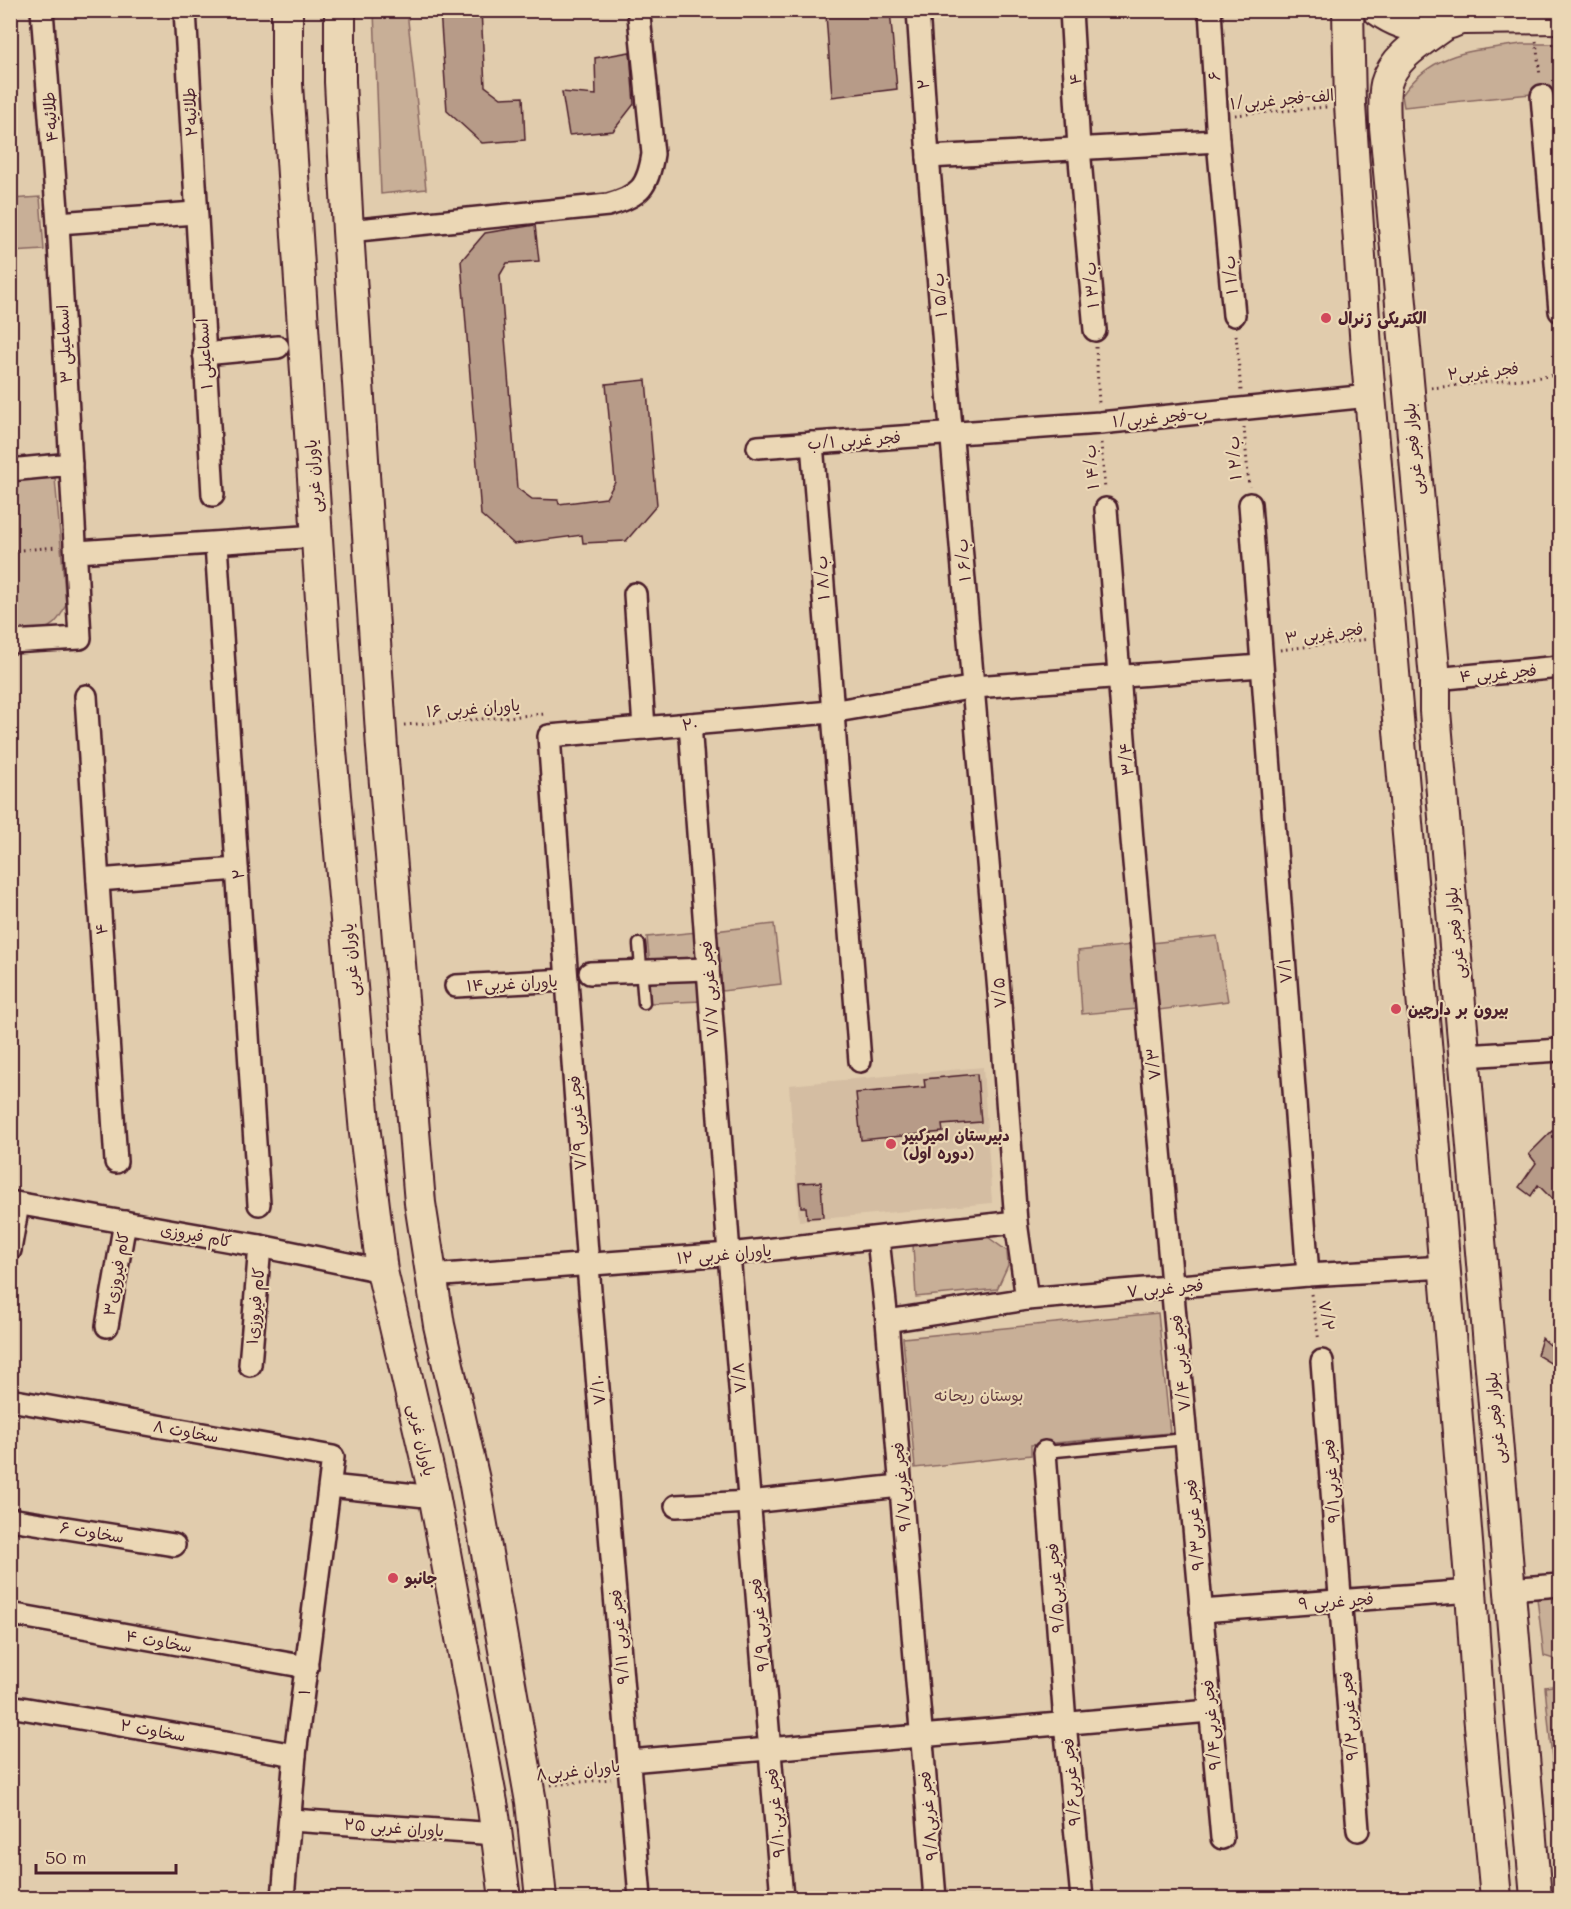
<svg xmlns="http://www.w3.org/2000/svg" width="1571" height="1909" font-family="Mali,'Playpen Sans Arabic',sans-serif">
<style>
.built{fill:#d4bda2}
.green{fill:#c8af97;stroke:#896761;stroke-width:1.5}
.building{fill:#b79b88;stroke:#4a1f2b;stroke-width:1.5}
.lines{fill:none;stroke-linecap:round;stroke-linejoin:round}
.lane-casing{stroke:#4a1f2b;stroke-width:15}
.street-casing{stroke:#4a1f2b;stroke-width:26}
.secondary-casing{stroke:#4a1f2b;stroke-width:34}
.path{stroke:#4a1f2b;stroke-width:3;stroke-dasharray:1.5 4.5;stroke-linecap:butt}
.lane{stroke:#ebd7b5;stroke-width:10}
.street{stroke:#ebd7b5;stroke-width:21}
.secondary{stroke:#ebd7b5;stroke-width:30}
.poi-dot{fill:#d1495b;stroke:#ebd7b5;stroke-width:2}
.labels{text-anchor:middle;stroke-width:4.5;stroke-linejoin:round;paint-order:stroke}
.street-label{font-size:16px;fill:#4a1f2b;stroke:#ebd7b5}
.poi-label{font-size:16px;font-weight:bold;fill:#4a1f2b;stroke:#ebd7b5;text-anchor:start}
.park-label{font-size:16px;fill:#633c41;stroke:#ebd7b5}
</style>
<rect width="100%" height="100%" fill="#e1ccad"/>
<filter id="ink" filterUnits="userSpaceOnUse"><feTurbulence type="fractalNoise" baseFrequency=".0167" numOctaves="2"/><feDisplacementMap in="SourceGraphic" scale="12" xChannelSelector="R" yChannelSelector="G"/><feConvolveMatrix kernelMatrix="1 2 1 2 8 2 1 2 1" color-interpolation-filters="sRGB"/></filter>
<g filter="url(#ink)">
<path class="built" d="M983,1067L992,1203L799,1221L789,1085Z"/>
<g class="green">
<path d="M374,11H407L426,189L381,194Z"/>
<path d="M1521,44H1560V91L1404,107L1402,95C1433,51 1472,51 1521,44Z"/>
<path d="M40,197L44,250L11,252V199Z"/>
<path d="M55,478L66,604C54,635 40,630 11,632V481Z"/>
<path d="M774,924L781,984L722,991L715,931Z"/>
<path d="M697,932L700,961L650,965L647,937Z"/>
<path d="M1217,936L1228,1001L1159,1010L1151,943Z"/>
<path d="M1131,945L1137,1009L1082,1014L1078,951Z"/>
<path d="M702,975L703,1001L650,1003L649,977Z"/>
<path d="M985,1235L1007,1251L1008,1265L997,1289L916,1297L913,1245Z"/>
<path d="M1158,1313L1170,1433L1031,1445V1455L915,1468L903,1338Z"/>
<path d="M1560,1588V1661L1544,1656L1536,1590Z"/>
<path d="M1560,1685V1830H1559L1545,1687Z"/>
</g>
<g class="building">
<path d="M440,10H481L485,86L501,98L523,97L525,140L482,143L447,111Z"/>
<path d="M864,10H890L897,89L832,97L826,15Z"/>
<path d="M630,52L634,104L613,131L569,135L562,92L596,95L595,58Z"/>
<path d="M535,225L539,261L507,263L500,275L517,488L532,499L558,500L559,504L606,498L615,482L606,384L646,380L657,505L626,541L583,543L582,535L514,544L481,515L461,261L485,233Z"/>
<path d="M977,1074L981,1122L942,1125L943,1132L861,1140L856,1093L925,1087L924,1079Z"/>
<path d="M1552,1131L1560,1136V1207L1538,1185L1531,1196L1519,1187L1536,1163L1529,1154Z"/>
<path d="M821,1182L823,1217L807,1218L806,1207H801L799,1183Z"/>
<path d="M1560,1333V1369L1537,1355L1542,1338L1550,1345Z"/>
</g>
<g class="lines">
<defs>
<g id="lane">
<path d="M639,944L644,1003"/>
<path d="M1045,1452L1186,1439"/>
</g>
<g id="street">
<path d="M185,10L213,495"/>
<path d="M918,10L928,157L1000,1004L1016,1222L1027,1299"/>
<path d="M1071,10L1079,148L1095,330"/>
<path d="M1210,10L1218,141L1234,315"/>
<path d="M1542,96L1560,311"/>
<path d="M928,157L1218,141"/>
<path d="M58,223L195,213"/>
<path d="M348,231L608,205C640,196 648,187 653,154L639,16"/>
<path d="M204,354L278,347"/>
<path d="M812,443L860,1061"/>
<path d="M758,447L1100,423L1369,396"/>
<path d="M10,470L71,464"/>
<path d="M1250,504L1308,1275"/>
<path d="M1106,509L1132,840L1222,1838"/>
<path d="M216,544L259,1204"/>
<path d="M77,552L317,536"/>
<path d="M635,594L644,728"/>
<path d="M10,642L80,638L58,223L42,10"/>
<path d="M1435,679L1560,667"/>
<path d="M86,696L116,1162"/>
<path d="M690,724L729,1254L782,1898"/>
<path d="M98,880L237,869"/>
<path d="M590,973L708,969"/>
<path d="M456,986L567,980"/>
<path d="M1465,1056L1560,1050"/>
<path d="M10,1202L260,1246L382,1271"/>
<path d="M878,1239L887,1321L935,1898"/>
<path d="M10,1250L18,1204"/>
<path d="M430,1276L729,1254L1016,1222"/>
<path d="M887,1321L1027,1299L1308,1275L1445,1267"/>
<path d="M107,1326L125,1222"/>
<path d="M1322,1361L1358,1830"/>
<path d="M250,1365L260,1246"/>
<path d="M10,1400L333,1457L295,1755L283,1898"/>
<path d="M1045,1452L1065,1723L1082,1898"/>
<path d="M330,1486L435,1497"/>
<path d="M676,1506L749,1502L900,1486"/>
<path d="M10,1519L174,1545"/>
<path d="M1509,1589L1560,1585"/>
<path d="M1201,1611L1471,1591"/>
<path d="M10,1614L307,1667"/>
<path d="M10,1706L295,1755"/>
<path d="M629,1761L1210,1711"/>
<path d="M291,1820L497,1834"/>
<path d="M640,1898L588,1266L549,736L831,712L975,687L1261,666"/>
</g>
<g id="secondary">
<path d="M287,10V84L331,751L365,1133L382,1271L433,1489L493,1808L505,1898"/>
<path d="M340,10V82L348,231L382,748L420,1203L439,1325L474,1480L531,1802L541,1898"/>
<path d="M1348,10L1350,105L1366,349L1429,1077L1471,1591L1479,1714L1496,1898"/>
<path d="M1378,10C1408,32 1444,33 1474,10"/>
<path d="M1464,19L1560,18"/>
<path d="M1441,27C1420,42 1393,58 1386,84C1383,97 1385,114 1385,127L1435,679V711L1536,1898"/>
</g>
</defs>
<use href="#lane" class="lane-casing"/>
<use href="#street" class="street-casing"/>
<use href="#secondary" class="secondary-casing"/>
<g class="path">
<path d="M1536,41L1540,76"/>
<path d="M1235,115L1327,107"/>
<path d="M1236,335L1241,391"/>
<path d="M1096,347L1099,404"/>
<path d="M1431,388L1560,375"/>
<path d="M1244,427L1249,487"/>
<path d="M1101,443L1105,490"/>
<path d="M10,551L57,547"/>
<path d="M1280,650L1369,639"/>
<path d="M404,725L545,714L546,716"/>
<path d="M1311,1294L1319,1341"/>
<path d="M551,1785L611,1779"/>
</g>
<use href="#lane" class="lane"/>
<use href="#street" class="street"/>
<use href="#secondary" class="secondary"/>
</g>
</g>
<g class="poi-dot">
<circle cx="1326" cy="318" r="6"/>
<circle cx="1396" cy="1009" r="6"/>
<circle cx="891" cy="1144" r="6"/>
<circle cx="393" cy="1578" r="6"/>
</g>
<g class="labels">
<g class="street-label">
<text transform="translate(1214 76) rotate(-94)" y="6">۶</text>
<text transform="translate(1075 79) rotate(-94)" y="6">۴</text>
<text transform="translate(923 84) rotate(-94)" y="6">۲</text>
<text transform="translate(1282 99) rotate(-5)" y="6">۱/الف-فجر غربی</text>
<text transform="translate(190 112) rotate(-93)" y="6">طلائیه۲</text>
<text transform="translate(50 117) rotate(-94)" y="6">طلائیه۴</text>
<text transform="translate(1230 275) rotate(-95)" y="6">۱ ب/۱</text>
<text transform="translate(1091 285) rotate(-95)" y="6">۱ ب/۳</text>
<text transform="translate(939 295) rotate(-95)" y="6">۱ ب/۵</text>
<text transform="translate(64 344) rotate(-93)" y="6">اسماعیلی ۳</text>
<text transform="translate(204 354) rotate(-94)" y="6">اسماعیلی ۱</text>
<text transform="translate(1483 371) rotate(-5)" y="6">فجر غربی۲</text>
<text transform="translate(1160 417) rotate(-5)" y="6">۱/ب-فجر غربی</text>
<text transform="translate(854 440) rotate(-4)" y="6">فجر غربی ۱/ب</text>
<text transform="translate(1413 449) rotate(-95)" y="6">بلوار فجر غربی</text>
<text transform="translate(1234 458) rotate(-94)" y="6">۱ ب/۲</text>
<text transform="translate(1091 467) rotate(-95)" y="6">۱ ب/۴</text>
<text transform="translate(313 476) rotate(-94)" y="6">یاوران غربی</text>
<text transform="translate(963 560) rotate(-95)" y="6">۱ ب/۶</text>
<text transform="translate(822 578) rotate(-94)" y="6">۱ ب/۸</text>
<text transform="translate(1324 633) rotate(-7)" y="6">۳ فجر غربی</text>
<text transform="translate(1498 673) rotate(-5)" y="6">۴ فجر غربی</text>
<text transform="translate(473 708) rotate(-4)" y="6">۱۶ یاوران غربی</text>
<text transform="translate(690 724) rotate(-5)" y="6">۲۰</text>
<text transform="translate(1126 759) rotate(-95)" y="6">۳/۴</text>
<text transform="translate(238 874) rotate(-94)" y="6">۲</text>
<text transform="translate(101 929) rotate(-94)" y="6">۴</text>
<text transform="translate(1455 933) rotate(-95)" y="6">بلوار فجر غربی</text>
<text transform="translate(350 960) rotate(-95)" y="6">یاوران غربی</text>
<text transform="translate(1285 971) rotate(-94)" y="6">۷/۱</text>
<text transform="translate(512 983) rotate(-3)" y="6">یاوران غربی۱۴</text>
<text transform="translate(709 989) rotate(-94)" y="6">۷/۷ فجر غربی</text>
<text transform="translate(999 993) rotate(-94)" y="6">۷/۵</text>
<text transform="translate(1153 1064) rotate(-95)" y="6">۷/۳</text>
<text transform="translate(577 1123) rotate(-94)" y="6">۷/۹ فجر غربی</text>
<text transform="translate(196 1235) rotate(10)" y="6">کام فیروزی</text>
<text transform="translate(724 1254) rotate(-5)" y="6">۱۲ یاوران غربی</text>
<text transform="translate(116 1274) rotate(-80)" y="6">کام فیروزی۳</text>
<text transform="translate(1165 1288) rotate(-5)" y="6">۷ فجر غربی</text>
<text transform="translate(255 1306) rotate(-85)" y="6">کام فیروزی۱</text>
<text transform="translate(1327 1316) rotate(81)" y="6">۷/۲</text>
<text transform="translate(1180 1363) rotate(-95)" y="6">۷/۴ فجر غربی</text>
<text transform="translate(739 1378) rotate(-95)" y="6">۷/۸</text>
<text transform="translate(598 1390) rotate(-95)" y="6">۷/۱۰</text>
<text transform="translate(1495 1418) rotate(-95)" y="6">بلوار فجر غربی</text>
<text transform="translate(186 1431) rotate(10)" y="6">سخاوت ۸</text>
<text transform="translate(422 1440) rotate(77)" y="6">یاوران غربی</text>
<text transform="translate(1331 1481) rotate(-94)" y="6">فجر غربی۹/۱</text>
<text transform="translate(901 1487) rotate(-95)" y="6">فجر غربی۹/۷</text>
<text transform="translate(1194 1525) rotate(-95)" y="6">فجر غربی۹/۳</text>
<text transform="translate(92 1532) rotate(9)" y="6">سخاوت ۶</text>
<text transform="translate(1055 1588) rotate(-94)" y="6">فجر غربی۹/۵</text>
<text transform="translate(1336 1601) rotate(-4)" y="6">۹ فجر غربی</text>
<text transform="translate(759 1625) rotate(-95)" y="6">۹/۹ فجر غربی</text>
<text transform="translate(619 1637) rotate(-95)" y="6">۹/۱۱ فجر غربی</text>
<text transform="translate(159 1641) rotate(10)" y="6">سخاوت ۴</text>
<text transform="translate(304 1692) rotate(-82)" y="6">۱</text>
<text transform="translate(1349 1716) rotate(-94)" y="6">فجر غربی۹/۲</text>
<text transform="translate(1211 1725) rotate(-95)" y="6">فجر غربی۹/۴</text>
<text transform="translate(153 1730) rotate(10)" y="6">سخاوت ۲</text>
<text transform="translate(578 1770) rotate(-6)" y="6">یاوران غربی۸</text>
<text transform="translate(1071 1782) rotate(-95)" y="6">فجر غربی۹/۶</text>
<text transform="translate(775 1813) rotate(-95)" y="6">فجر غربی۹/۱۰</text>
<text transform="translate(928 1816) rotate(-95)" y="6">فجر غربی۹/۸</text>
<text transform="translate(394 1827) rotate(4)" y="6">یاوران غربی ۲۵</text>
</g>
<g class="poi-label">
<text x="1338" y="324">الکتریکی ژنرال</text>
<text x="1408" y="1015">بیرون بر دارچین</text>
<text x="903" y="1141">دبیرستان امیرکبیر<tspan x="903" dy="18">(دوره اول)</tspan></text>
<text x="405" y="1584">جانبو</text>
</g>
<g class="park-label">
<text x="979" y="1401">بوستان ریحانه</text>
</g>
</g>
<rect width="1571" height="1909" fill="none" stroke="#ebd7b5" stroke-width="36"/>
<rect x="18" y="18" width="1535" height="1873" fill="none" stroke="#4a1f2b" stroke-width="2" filter="url(#ink)"/>
<path d="M36 1864v9h140v-9" fill="none" stroke="#4a1f2b" stroke-width="3"/>
<text x="45" y="1864" font-size="18" fill="#4a1f2b" stroke="#ebd7b5" stroke-width="4.5" paint-order="stroke">50 m</text>
</svg>
